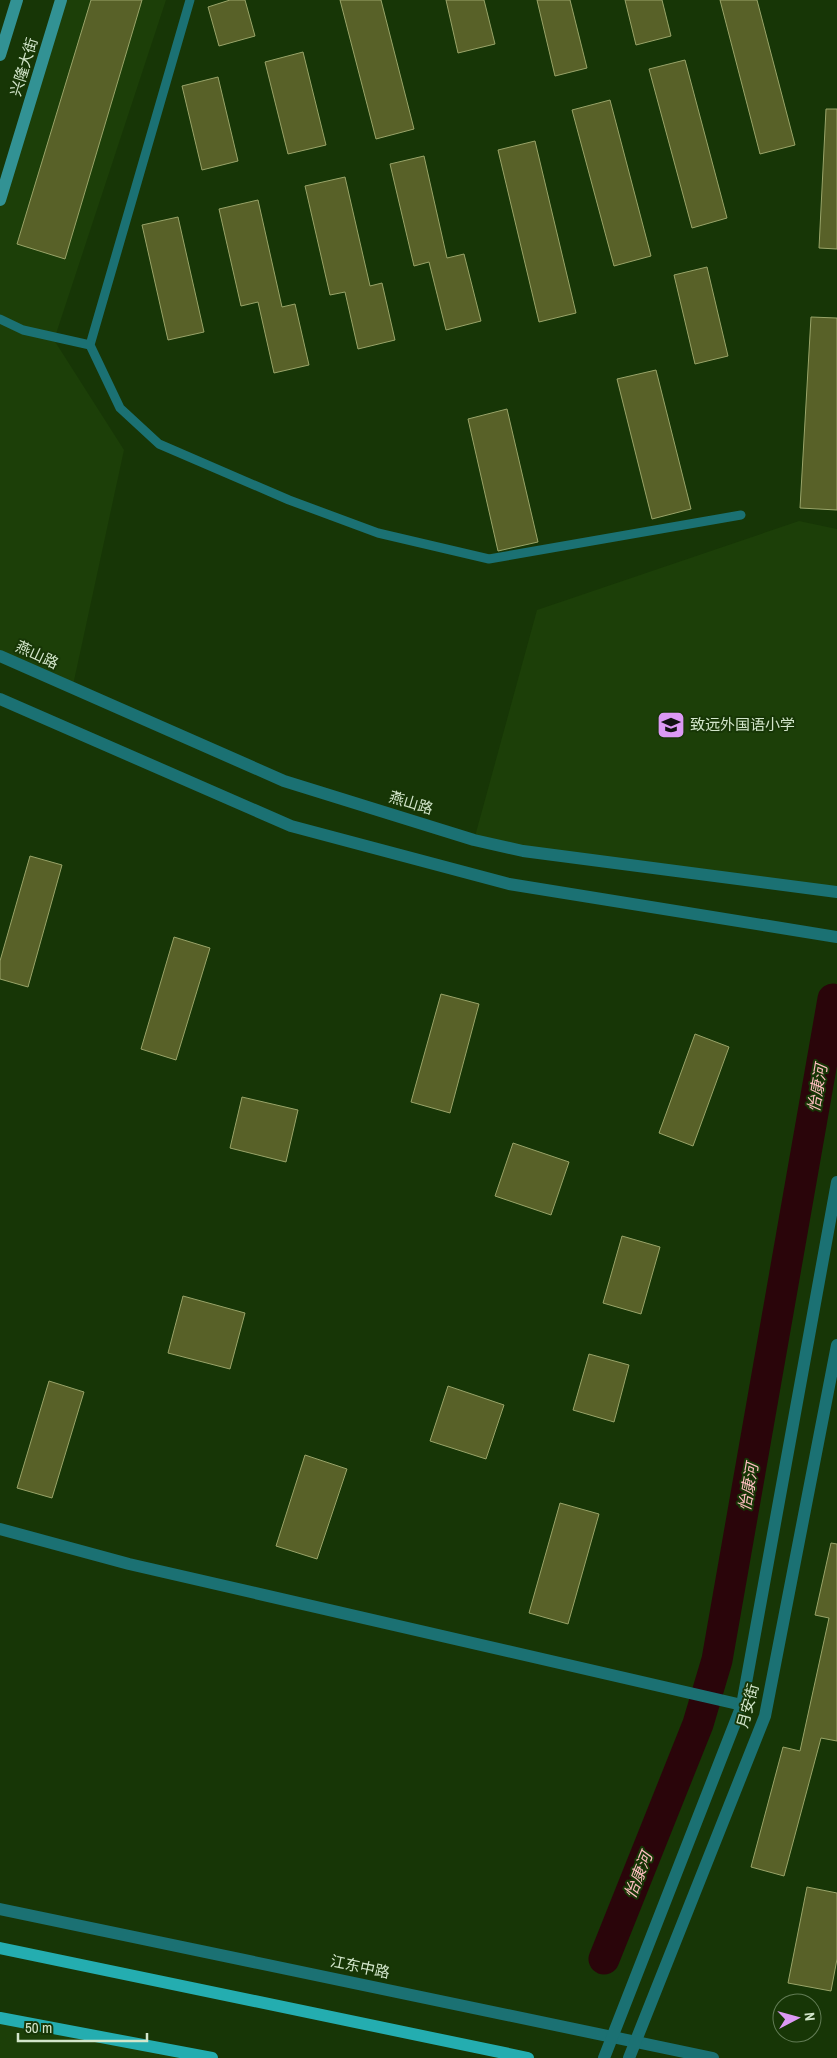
<svg xmlns="http://www.w3.org/2000/svg" width="837" height="2058" font-family="'Archivo Narrow','Noto Sans SC',sans-serif">
<style>
.built{fill:#1c3f08}
.lines{fill:none;stroke-linecap:round;stroke-linejoin:round}
.river{stroke:#2a050a;stroke-width:31}
.building{fill:#586128;stroke:#99a469}
.service{stroke:#1b7173;stroke-width:9}
.minor{stroke:#1b7173;stroke-width:12}
.tertiary{stroke:#1b7173;stroke-width:12}
.secondary{stroke:#329294;stroke-width:12}
.primary{stroke:#24adb0;stroke-width:12}
.labels{text-anchor:middle;stroke-width:4;stroke-linejoin:round;paint-order:stroke}
.street-label{font-size:15px;fill:#d3e6cb;stroke:#173606}
.poi-label{font-size:15px;fill:#d3e6cb;stroke:#173606;text-anchor:start}
.water-label{font-size:16px;font-style:italic;fill:#febec0;stroke:#173606}
</style>
<rect width="100%" height="100%" fill="#173606"/>
<g class="built">
<path d="M61,0H166L54,340L124,450L72,690L0,656V201Z"/>
<path d="M799,521L837,529V892L474,840L537,610Z"/>
<path d="M0,2018L212,2058H0Z"/>
</g>
<g class="lines">
<path class="river" d="M604,1959L698,1724L717,1660L833,999"/>
</g>
<g class="building">
<path d="M91,0H142L65,259L17,244Z"/>
<path d="M230,0H245L255,36L219,46L208,7Z"/>
<path d="M340,0H381L414,129L376,139Z"/>
<path d="M446,0H484L495,44L458,53Z"/>
<path d="M537,0H570L587,68L555,76Z"/>
<path d="M625,0H662L671,36L636,45Z"/>
<path d="M720,0H757L795,145L760,154Z"/>
<path d="M303,52L326,145L288,154L265,62Z"/>
<path d="M685,60L727,218L692,228L649,69Z"/>
<path d="M218,77L238,161L202,170L182,86Z"/>
<path d="M610,100L651,256L614,266L572,110Z"/>
<path d="M826,109H837V249L819,248Z"/>
<path d="M535,141L576,313L539,322L498,150Z"/>
<path d="M424,156L447,258L464,254L481,321L446,330L429,262L414,266L390,164Z"/>
<path d="M345,177L370,286L382,283L395,340L358,349L345,292L330,295L305,186Z"/>
<path d="M258,200L282,307L295,304L309,365L274,373L258,302L241,306L219,209Z"/>
<path d="M178,217L204,332L168,340L142,225Z"/>
<path d="M707,267L728,356L695,364L674,275Z"/>
<path d="M811,317L837,318V510L800,508Z"/>
<path d="M656,370L691,509L652,519L617,379Z"/>
<path d="M507,409L538,542L498,551L468,419Z"/>
<path d="M30,856L62,865L28,987L0,979V961Z"/>
<path d="M174,937L210,948L176,1060L141,1049Z"/>
<path d="M441,994L479,1004L450,1113L411,1102Z"/>
<path d="M695,1034L729,1047L693,1146L659,1133Z"/>
<path d="M242,1097L298,1110L286,1162L230,1148Z"/>
<path d="M513,1143L569,1162L551,1215L495,1196Z"/>
<path d="M622,1236L660,1247L641,1314L603,1303Z"/>
<path d="M183,1296L245,1313L230,1369L168,1353Z"/>
<path d="M589,1354L629,1365L614,1422L573,1410Z"/>
<path d="M49,1381L84,1392L52,1498L17,1488Z"/>
<path d="M448,1386L504,1405L486,1459L430,1441Z"/>
<path d="M305,1455L347,1469L317,1559L276,1546Z"/>
<path d="M560,1503L599,1514L568,1624L529,1613Z"/>
<path d="M831,1543L837,1544V1741L821,1738L784,1876L751,1867L783,1747L800,1751L829,1618L815,1615Z"/>
<path d="M807,1887L837,1893V1959L831,1991L788,1983Z"/>
</g>
<g class="lines">
<g class="service">
<path d="M190,0L90,345L120,408L159,444L289,500L378,533L489,559L741,515"/>
<path d="M0,319L23,330L90,345"/>
</g>
<path class="minor" d="M0,1529L129,1564L742,1705"/>
<g class="tertiary">
<path d="M0,656L284,781L474,840L523,851L837,892"/>
<path d="M0,699L291,826L509,884L837,937"/>
<path d="M0,1909L713,2058"/>
<path d="M604,2058L742,1705L837,1182"/>
<path d="M629,2058L765,1716L837,1345"/>
</g>
<g class="secondary">
<path d="M0,55L17,0"/>
<path d="M0,200L61,0"/>
</g>
<g class="primary">
<path d="M0,1948L528,2058"/>
<path d="M0,2018L212,2058"/>
</g>
</g>
<defs>
<symbol id="school-square" viewBox="-11 -11 22 22"><rect x="-9" y="-9" width="18" height="18" rx="4" fill="#dc99f4" stroke="#173606"/><path d="M0-5L7-2L0 1L-7-2ZM-4 1L0 2.5L4 1V4Q0 6-4 4Z" fill="#111"/></symbol>
</defs>
<g fill-rule="evenodd">
<use href="#school-square" x="655" y="709" width="32" height="32"/>
</g>
<g class="labels">
<g class="street-label">
<text transform="translate(24 67) rotate(-73)" y="5">兴隆大街</text>
<text transform="translate(37 655) rotate(25)" y="5">燕山路</text>
<text transform="translate(411 803) rotate(17)" y="5">燕山路</text>
<text transform="translate(748 1706) rotate(-75)" y="5">月安街</text>
<text transform="translate(360 1967) rotate(12)" y="5">江东中路</text>
</g>
<g class="poi-label">
<text x="690" y="730">致远外国语小学</text>
</g>
<g class="water-label">
<text transform="translate(817 1088) rotate(-80)" y="6">怡康河</text>
<text transform="translate(748 1487) rotate(-80)" y="6">怡康河</text>
<text transform="translate(638 1875) rotate(-68)" y="6">怡康河</text>
</g>
</g>
<g transform="translate(797 2018) rotate(84)"><circle r="24" fill="#173606" stroke="#627c55"/>
<path d="M0-4L9 19L0 12L-9 19Z" fill="#dc99f4"/>
<text y="-8" font-size="14" font-weight="bold" text-anchor="middle" fill="#d3e6cb">N</text>
</g>
<path d="M18 2033v8h129v-8" fill="none" stroke="#d3e6cb" stroke-width="2.5"/>
<text x="25" y="2033" font-size="15" fill="#d3e6cb" stroke="#173606" stroke-width="4" paint-order="stroke">50 m</text>
</svg>
